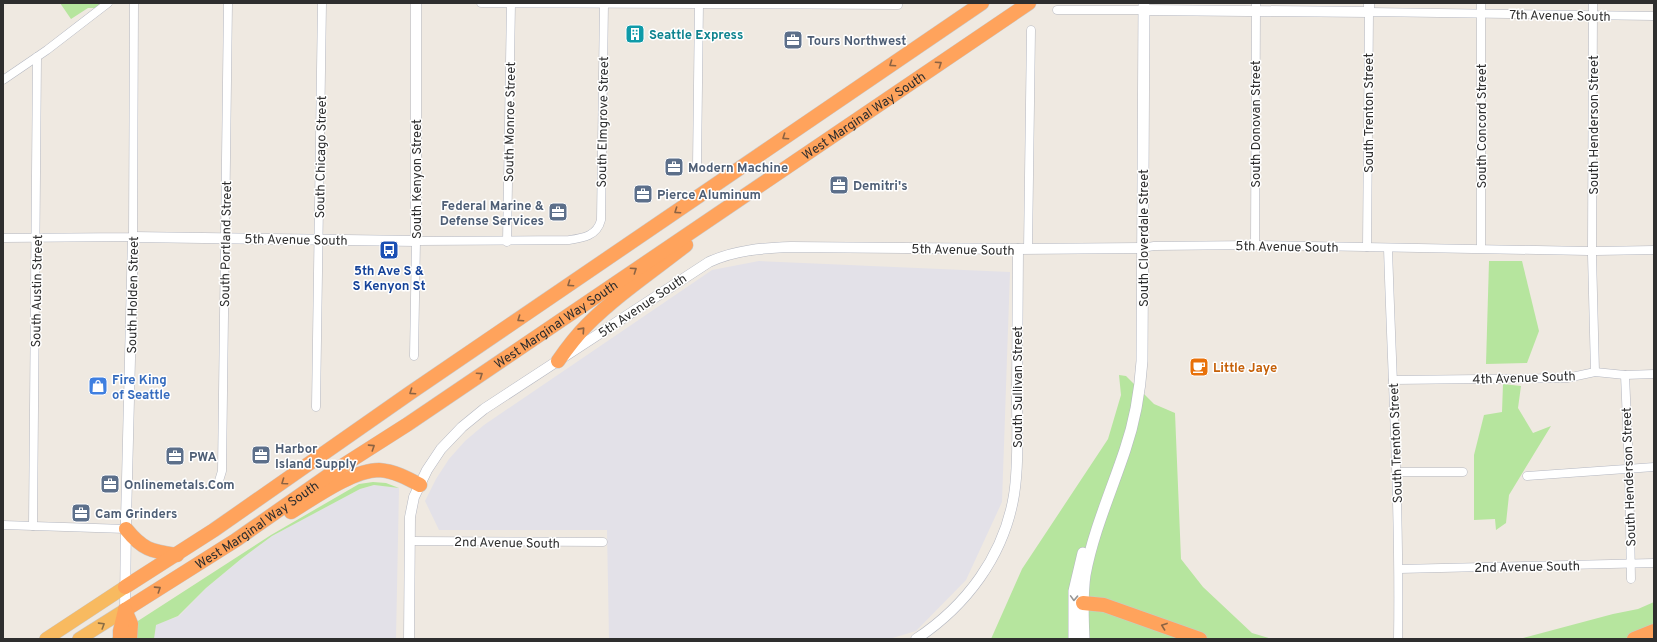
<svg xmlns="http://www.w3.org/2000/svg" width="1657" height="642" font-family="Overpass,sans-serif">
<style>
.industrial{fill:#e3e1e8}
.green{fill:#b6e59e}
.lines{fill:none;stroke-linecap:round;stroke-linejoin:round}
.minor-casing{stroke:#b4b7c1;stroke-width:9}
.tertiary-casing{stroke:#b4b7c1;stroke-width:11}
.secondary-casing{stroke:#b4b7c1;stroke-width:12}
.trunk-casing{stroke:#c9c9c9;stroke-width:14}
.motorway-casing{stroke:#c9c9c9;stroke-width:15}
.minor{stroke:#fff;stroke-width:8}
.tertiary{stroke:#fff;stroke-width:10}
.secondary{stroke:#fff;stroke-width:11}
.trunk{stroke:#f8ba60;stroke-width:13}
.motorway{stroke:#ffa35c;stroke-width:14}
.oneway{stroke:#8c6343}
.oneway2{stroke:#969696}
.oneway3{stroke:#896d44}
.labels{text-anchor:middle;stroke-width:3;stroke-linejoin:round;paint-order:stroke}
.street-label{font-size:13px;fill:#2e2e2e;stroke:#fff}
.culture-label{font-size:13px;font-weight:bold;fill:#0d838f;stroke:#fff;text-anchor:start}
.service-label{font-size:13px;font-weight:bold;fill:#4e5e75;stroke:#fff;text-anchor:start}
.transit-label{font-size:13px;font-weight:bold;fill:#164399;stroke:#fff}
.food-label{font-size:13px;font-weight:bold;fill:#c56008;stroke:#fff;text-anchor:start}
.shop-label{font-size:13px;font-weight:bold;fill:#366cbe;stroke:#fff;text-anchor:start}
</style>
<rect width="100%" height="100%" fill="#efe9e1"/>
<g class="industrial">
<path d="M759,261L1010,272L1002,502L966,580L916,631L889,639H609L607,530H439L425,501L436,479L449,459L465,441L484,425L712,270Z"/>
<path d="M374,485L399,488L396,639H154L155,625L179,616L206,588L241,559L272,536L360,489Z"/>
</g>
<g class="green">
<path d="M60,3H105L97,8H88L71,19Z"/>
<path d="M1489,261H1522L1539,331L1527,363L1486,364Z"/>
<path d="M1119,375L1126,376L1154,404L1175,413L1181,559L1203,587L1252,633L1272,639H991L1022,569L1108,439L1121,395Z"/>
<path d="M1503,384L1521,386L1518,408L1533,433L1551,426L1509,495L1506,523L1496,530L1495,519L1474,520V455L1484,415L1502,412Z"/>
<path d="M373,482L386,483L399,488L374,485L360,489L272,536L241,559L206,588L178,616L156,625L154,639H110L271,535L359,484Z"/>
<path d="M1654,602V639H1519L1613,614L1638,609Z"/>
</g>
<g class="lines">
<defs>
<g id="minor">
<path d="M481,3L898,5"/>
<path d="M1057,10H1144"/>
<path d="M3,80L47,50L108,3"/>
<path d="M697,166L699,3"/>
<path d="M3,238L133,237L134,3"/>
<path d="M507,242L511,3"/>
<path d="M1255,245L1256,3"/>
<path d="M1367,247L1369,12L1654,16"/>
<path d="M1592,247L1593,3"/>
<path d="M1142,248L1154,246L1255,245L1588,251"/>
<path d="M1388,248C1392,378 1400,508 1398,639"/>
<path d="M1481,248V3"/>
<path d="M1028,249L1031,30"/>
<path d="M1596,251L1654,250"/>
<path d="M1592,255L1595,372"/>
<path d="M414,356L416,241L569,240C583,238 597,236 601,220L604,3"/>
<path d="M1625,375L1629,468L1631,579"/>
<path d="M1393,380L1567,378L1595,372L1625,375L1654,374"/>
<path d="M316,407L322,3"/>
<path d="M1397,472H1463"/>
<path d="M1527,476L1654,467"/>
<path d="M218,484L222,471L228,3"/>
<path d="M3,525L126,529"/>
<path d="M33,526L37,57"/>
<path d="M410,541L603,542"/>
<path d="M1399,569L1654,563"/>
</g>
<g id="tertiary">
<path d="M1144,10L1369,12V3"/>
<path d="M125,610L126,520L133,237L416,241V3"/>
<path d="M409,639L410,517L414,497L427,470L441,449L462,427L484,409L709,262C735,250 763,248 791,247L1018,249L1142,248"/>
<path d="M916,639C966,606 1004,556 1014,495C1019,463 1017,428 1017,395C1017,347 1018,298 1018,249"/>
</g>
<g id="secondary">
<path d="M1074,639V591L1083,553"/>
<path d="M1084,639C1083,618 1082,596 1085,575C1093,532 1111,492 1125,450C1135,421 1140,391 1142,361L1144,3"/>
</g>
<g id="trunk">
<path d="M46,639L125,587"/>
<path d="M79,639L125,610"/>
</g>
<g id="motorway">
<path d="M558,361C567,348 576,336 587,325C617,295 653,271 686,245"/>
<path d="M291,512C314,498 353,470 379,470C394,471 407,478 420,485"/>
<path d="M126,529C143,550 151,551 177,555"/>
<path d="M125,587L214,530L410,393L982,3"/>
<path d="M1083,603L1104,605L1200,639"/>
<path id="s1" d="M125,610L236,540L339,468L408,424L1029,3"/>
<path d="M125,610L131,624L130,639"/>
<path d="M120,639V631L125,610"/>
<path d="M1634,639L1654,631"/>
</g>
</defs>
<use href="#minor" class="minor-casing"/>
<use href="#tertiary" class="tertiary-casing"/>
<use href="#secondary" class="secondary-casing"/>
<use href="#trunk" class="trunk-casing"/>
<use href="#motorway" class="motorway-casing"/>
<use href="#minor" class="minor"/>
<use href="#tertiary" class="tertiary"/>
<use href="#secondary" class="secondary"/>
<use href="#trunk" class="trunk"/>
<use href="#motorway" class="motorway"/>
</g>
<defs><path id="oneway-chevron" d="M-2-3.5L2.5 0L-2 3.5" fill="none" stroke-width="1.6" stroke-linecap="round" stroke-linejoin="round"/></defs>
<g class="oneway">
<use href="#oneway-chevron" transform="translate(892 64) rotate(146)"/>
<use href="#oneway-chevron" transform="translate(939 64) rotate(-34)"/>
<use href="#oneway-chevron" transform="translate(785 137) rotate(146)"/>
<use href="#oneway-chevron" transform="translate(677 211) rotate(146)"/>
<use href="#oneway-chevron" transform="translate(634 270) rotate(-34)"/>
<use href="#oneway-chevron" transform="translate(570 284) rotate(146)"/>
<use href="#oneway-chevron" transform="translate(520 319) rotate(146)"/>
<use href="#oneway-chevron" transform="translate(582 330) rotate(-48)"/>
<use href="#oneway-chevron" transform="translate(480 375) rotate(-34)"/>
<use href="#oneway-chevron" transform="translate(412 392) rotate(146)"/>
<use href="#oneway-chevron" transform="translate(372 447) rotate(-33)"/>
<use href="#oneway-chevron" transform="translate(284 482) rotate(145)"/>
<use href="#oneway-chevron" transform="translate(158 589) rotate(-33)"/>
<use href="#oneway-chevron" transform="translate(1164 626) rotate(-160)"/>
</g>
<use class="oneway2" href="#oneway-chevron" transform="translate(1074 598) rotate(92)"/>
<use class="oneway3" href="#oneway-chevron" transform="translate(102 625) rotate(-32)"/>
<defs>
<symbol id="building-square" viewBox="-11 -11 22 22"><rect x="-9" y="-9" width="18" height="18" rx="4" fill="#0f9aa8" stroke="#fff"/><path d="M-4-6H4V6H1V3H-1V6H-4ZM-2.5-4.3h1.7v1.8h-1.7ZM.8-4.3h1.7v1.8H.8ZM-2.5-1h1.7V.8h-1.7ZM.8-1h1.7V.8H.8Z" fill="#fff"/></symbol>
<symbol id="office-square" viewBox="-11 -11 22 22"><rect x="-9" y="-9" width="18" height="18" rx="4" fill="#5c6f8a" stroke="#fff"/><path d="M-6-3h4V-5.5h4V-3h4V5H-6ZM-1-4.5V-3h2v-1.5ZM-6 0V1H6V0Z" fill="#fff"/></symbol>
<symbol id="bus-square" viewBox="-11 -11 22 22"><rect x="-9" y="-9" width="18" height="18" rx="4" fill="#1a4fb4" stroke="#fff"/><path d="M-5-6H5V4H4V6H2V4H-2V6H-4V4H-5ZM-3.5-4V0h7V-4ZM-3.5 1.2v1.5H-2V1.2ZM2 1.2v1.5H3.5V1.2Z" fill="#fff"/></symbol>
<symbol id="cafe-square" viewBox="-11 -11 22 22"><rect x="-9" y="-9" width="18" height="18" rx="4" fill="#e8710a" stroke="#fff"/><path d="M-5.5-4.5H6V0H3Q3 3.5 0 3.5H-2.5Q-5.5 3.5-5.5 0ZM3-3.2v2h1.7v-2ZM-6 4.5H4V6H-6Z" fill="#fff"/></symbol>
<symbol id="shop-square" viewBox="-11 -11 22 22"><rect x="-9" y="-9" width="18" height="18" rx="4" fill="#3f7fe0" stroke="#fff"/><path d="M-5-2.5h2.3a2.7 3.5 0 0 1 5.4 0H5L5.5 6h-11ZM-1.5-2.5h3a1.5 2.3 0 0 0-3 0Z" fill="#fff"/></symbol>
</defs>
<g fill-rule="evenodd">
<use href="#building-square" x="624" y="23" width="22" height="22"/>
<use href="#office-square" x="782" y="29" width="22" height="22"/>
<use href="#office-square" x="663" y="156" width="22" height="22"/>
<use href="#office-square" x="828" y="174" width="22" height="22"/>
<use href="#office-square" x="632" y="183" width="22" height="22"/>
<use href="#office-square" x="547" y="201" width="22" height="22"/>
<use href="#bus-square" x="378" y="239" width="22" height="22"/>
<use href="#cafe-square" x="1188" y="356" width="22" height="22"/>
<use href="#shop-square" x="87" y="375" width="22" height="22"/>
<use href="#office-square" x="250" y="444" width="22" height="22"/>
<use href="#office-square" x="164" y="445" width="22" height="22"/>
<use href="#office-square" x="99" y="473" width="22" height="22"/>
<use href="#office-square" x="70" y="502" width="22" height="22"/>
</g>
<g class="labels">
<g class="street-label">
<text transform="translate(1560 15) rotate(1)" y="5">7th Avenue South</text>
<text transform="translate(1368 113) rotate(-90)" y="5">South Trenton Street</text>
<text dy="5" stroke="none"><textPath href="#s1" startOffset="889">West Marginal Way South</textPath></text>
<text transform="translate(509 122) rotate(-89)" y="5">South Monroe Street</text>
<text transform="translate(602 122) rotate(-89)" y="5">South Elmgrove Street</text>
<text transform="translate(1255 124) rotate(-90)" y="5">South Donovan Street</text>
<text transform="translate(1593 125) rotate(-90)" y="5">South Henderson Street</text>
<text transform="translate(1481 126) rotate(-90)" y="5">South Concord Street</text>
<text transform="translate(320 157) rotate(-89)" y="5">South Chicago Street</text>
<text transform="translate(416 179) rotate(-90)" y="5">South Kenyon Street</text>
<text transform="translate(1143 238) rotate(-90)" y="5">South Cloverdale Street</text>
<text transform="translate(296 239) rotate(1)" y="5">5th Avenue South</text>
<text transform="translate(225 244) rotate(-89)" y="5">South Portland Street</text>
<text transform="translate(1287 246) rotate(1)" y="5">5th Avenue South</text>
<text transform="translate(963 249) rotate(1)" y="5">5th Avenue South</text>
<text transform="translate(36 291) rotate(-89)" y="5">South Austin Street</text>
<text transform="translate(132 295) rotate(-89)" y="5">South Holden Street</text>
<text transform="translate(642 305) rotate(-34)" y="5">5th Avenue South</text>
<text dy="5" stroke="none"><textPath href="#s1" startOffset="517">West Marginal Way South</textPath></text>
<text transform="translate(1524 377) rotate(-2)" y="5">4th Avenue South</text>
<text transform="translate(1017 387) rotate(-90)" y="5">South Sullivan Street</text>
<text transform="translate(1395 443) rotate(-92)" y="5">South Trenton Street</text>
<text transform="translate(1628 477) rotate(-92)" y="5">South Henderson Street</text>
<text dy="5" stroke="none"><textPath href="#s1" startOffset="157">West Marginal Way South</textPath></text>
<text transform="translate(507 542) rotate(1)" y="5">2nd Avenue South</text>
<text transform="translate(1527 566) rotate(-1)" y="5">2nd Avenue South</text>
</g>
<g class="culture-label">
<text x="649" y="39">Seattle Express</text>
</g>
<g class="service-label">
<text x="807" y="45">Tours Northwest</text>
<text x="688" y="172">Modern Machine</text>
<text x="853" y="190">Demitri's</text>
<text x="657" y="199">Pierce Aluminum</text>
<text x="544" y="210" text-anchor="end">Federal Marine &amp;<tspan x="544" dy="15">Defense Services</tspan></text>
<text x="275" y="453">Harbor<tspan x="275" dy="15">Island Supply</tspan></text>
<text x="189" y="461">PWA</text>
<text x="124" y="489">Onlinemetals.Com</text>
<text x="95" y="518">Cam Grinders</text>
</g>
<g class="transit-label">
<text x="389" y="275">5th Ave S &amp;<tspan x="389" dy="15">S Kenyon St</tspan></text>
</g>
<g class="food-label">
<text x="1213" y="372">Little Jaye</text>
</g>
<g class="shop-label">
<text x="112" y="384">Fire King<tspan x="112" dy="15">of Seattle</tspan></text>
</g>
</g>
<rect width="1657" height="642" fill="none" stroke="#2e2e2e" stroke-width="8"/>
</svg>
